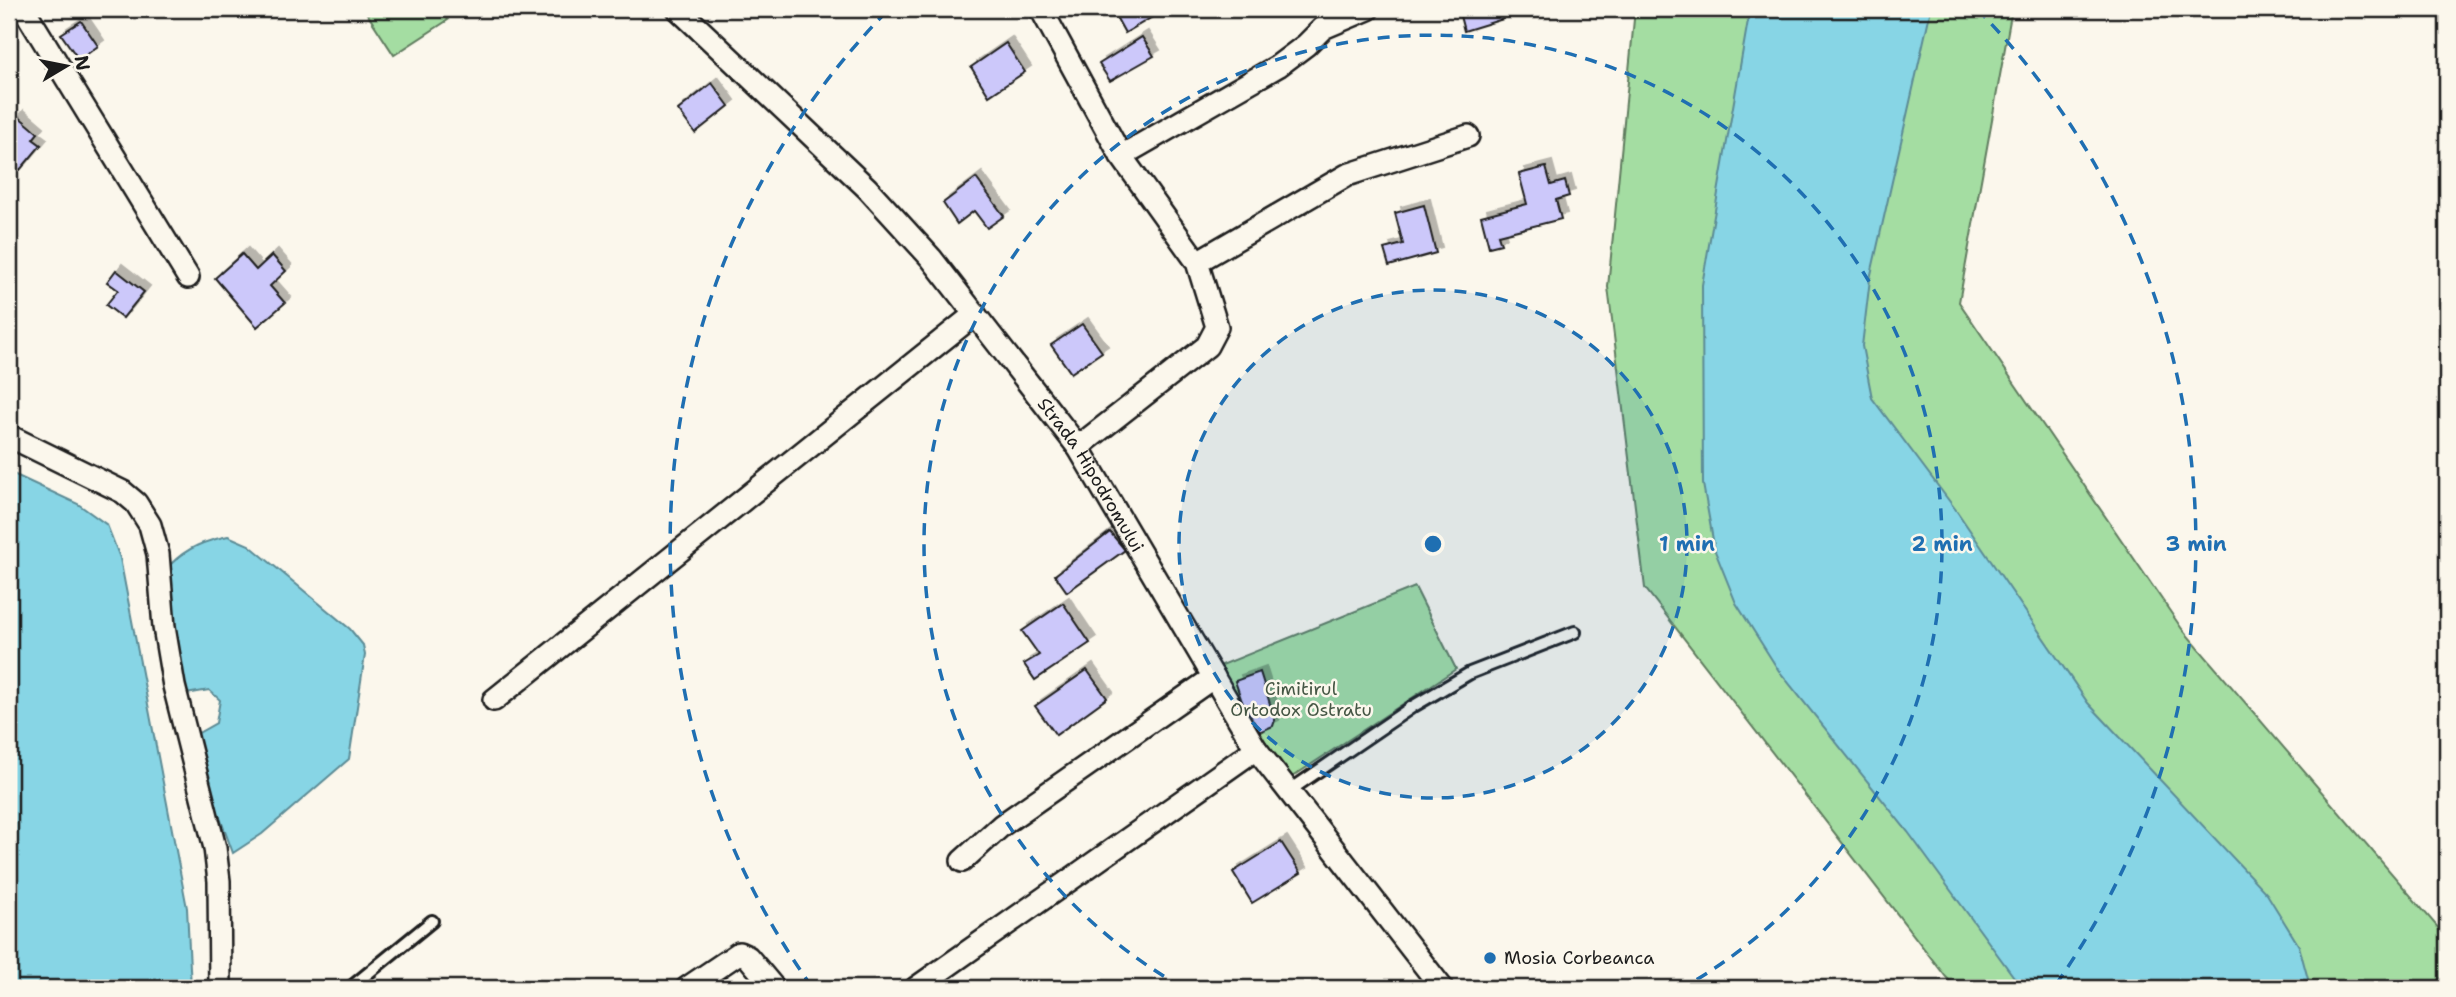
<svg xmlns="http://www.w3.org/2000/svg" width="2456" height="997" font-family="'Shantell Sans',sans-serif">
<style>
.green{fill:#a4dda2;stroke:#607c5f;stroke-width:2}
.water{fill:#87d5e5;stroke:#5c8b95;stroke-width:2}
.building{fill:#ccc8fa;stroke:#1c1c1c;stroke-width:2;filter:url(#shadow)}
.lines{fill:none;stroke-linecap:round;stroke-linejoin:round}
.service-casing{stroke:#1c1c1c;stroke-width:16}
.minor-casing{stroke:#1c1c1c;stroke-width:26}
.service{stroke:#fbf7ec;stroke-width:10}
.minor{stroke:#fbf7ec;stroke-width:21}
.ring{fill:none;stroke:#1f6fb2;stroke-width:3.5;stroke-dasharray:12 9}
.poi-dot{fill:#1f6fb2;stroke:#fbf7ec;stroke-width:2.5}
.labels{text-anchor:middle;stroke-width:5;stroke-linejoin:round;paint-order:stroke}
.street-label{font-size:18px;fill:#1c1c1c;stroke:#fbf7ec}
.park-label{font-size:18px;fill:#455644;stroke:#fbf7ec}
.poi-label{font-size:18px;fill:#1c1c1c;stroke:#fbf7ec;text-anchor:start}
.centre{fill:#1f6fb2;stroke:#fbf7ec;stroke-width:3.5}
.ring-label{font-size:21px;text-anchor:middle;font-weight:bold;fill:#1f6fb2;stroke:#fbf7ec;stroke-width:5;stroke-linejoin:round;paint-order:stroke}
</style>
<defs>
<filter id="shadow"><feDropShadow dx="6" dy="-6" stdDeviation="0" flood-color="#0004"/></filter>
</defs>
<rect width="100%" height="100%" fill="#fbf7ec"/>
<filter id="ink" filterUnits="userSpaceOnUse"><feTurbulence type="fractalNoise" baseFrequency=".0143" numOctaves="2"/><feDisplacementMap in="SourceGraphic" scale="14" xChannelSelector="R" yChannelSelector="G"/><feConvolveMatrix kernelMatrix="1 2 1 2 8 2 1 2 1" color-interpolation-filters="sRGB"/></filter>
<g filter="url(#ink)">
<g class="green">
<path d="M364,9H441L448,20L394,55Z"/>
<path d="M1635,9H2012L1959,302L2182,629L2447,938V974L2426,988H1957L1946,977L1645,588L1608,287Z"/>
<path d="M1415,587L1456,669L1292,777L1256,740L1212,669Z"/>
</g>
<g class="water">
<path d="M1750,9H1931L1870,279L1862,346L1872,398L1956,510L2088,703L2267,894L2299,946L2308,979L2306,988H2022L1908,832L1779,671L1736,603L1715,551L1703,484L1702,285Z"/>
<path d="M9,472L78,504L107,525L120,558L187,908L191,988H9Z"/>
<path d="M228,536L249,545L350,629L363,645L365,655L349,759L262,834L233,853L202,769L195,735L216,723L220,700L209,690L186,694L170,592L171,564C188,547 205,541 228,536Z"/>
</g>
<g class="building">
<path d="M1125,9H1166L1125,33L1115,15Z"/>
<path d="M1467,9H1500L1503,19L1464,31L1460,16L1469,13Z"/>
<path d="M81,21L98,46L79,60L61,34Z"/>
<path d="M1142,37L1154,56L1110,81L1099,64Z"/>
<path d="M1006,43L1025,72L989,96L971,67Z"/>
<path d="M712,83L729,106L695,133L678,110Z"/>
<path d="M18,116L38,133L33,139L41,145L20,170L9,161V127Z"/>
<path d="M1546,167L1551,185L1565,181L1569,196L1556,200L1561,219L1498,235L1501,244L1489,247L1481,216L1527,204L1519,174Z"/>
<path d="M976,178L1004,216L987,228L974,211L957,224L943,203Z"/>
<path d="M1424,205L1436,253L1389,266L1384,249L1403,244L1395,213Z"/>
<path d="M242,254L256,270L272,255L286,271L270,286L285,303L257,327L215,278Z"/>
<path d="M116,270L144,292L123,318L106,305L118,290L107,282Z"/>
<path d="M1082,324L1102,352L1071,373L1051,345Z"/>
<path d="M1110,532L1125,550L1067,592L1055,575Z"/>
<path d="M1063,603L1090,643L1035,680L1024,664L1039,655L1022,631Z"/>
<path d="M1087,670L1107,698L1056,735L1035,706Z"/>
<path d="M1260,672L1275,720L1273,726L1259,732L1249,722L1235,681Z"/>
<path d="M1281,842L1301,873L1252,903L1233,872Z"/>
</g>
<g class="lines">
<defs>
<g id="service">
<path d="M1289,791L1412,707L1470,673L1575,632"/>
<path d="M350,988L432,921"/>
</g>
<g id="minor">
<path d="M24,9L188,277"/>
<path id="s1" d="M678,9L867,188L931,258L1078,447L1256,749L1442,988"/>
<path d="M1041,9L1121,156L1197,262L1217,327L1207,346L1078,447"/>
<path d="M1121,156L1278,66L1306,45L1323,28L1368,9"/>
<path d="M1197,262L1347,175L1468,136"/>
<path d="M9,436L123,492L136,503L150,525L158,554L164,627L174,686L215,848L219,881L220,988"/>
<path d="M494,700L975,314"/>
<path d="M962,861L1002,825L1214,677"/>
<path d="M687,988L739,953L748,957L774,988"/>
<path d="M916,988L1256,749"/>
</g>
</defs>
<use href="#service" class="service-casing"/>
<use href="#minor" class="minor-casing"/>
<use href="#service" class="service"/>
<use href="#minor" class="minor"/>
</g>
</g>
<circle cx="1433" cy="544" r="254" fill="#1f6fb2" fill-opacity=".12"/>
<g class="ring">
<circle cx="1433" cy="544" r="254"/>
<path d="M1182 987A509 509 0 1 1 1684 987"/>
<path d="M812 987A763 763 0 0 1 889 9M1977 9A763 763 0 0 1 2054 987"/>
</g>
<circle class="poi-dot" cx="1490" cy="958" r="7"/>
<g class="labels">
<g class="street-label">
<text dy="6" stroke="none"><textPath href="#s1" startOffset="625">Strada Hipodromului</textPath></text>
</g>
<g class="park-label">
<text x="1301" y="695">Cimitirul<tspan x="1301" dy="21">Ortodox Ostratu</tspan></text>
</g>
<g class="poi-label">
<text x="1504" y="964">Mosia Corbeanca</text>
</g>
</g>
<circle cx="1433" cy="544" r="10" class="centre"/>
<g class="ring-label">
<text x="1687" y="551">1 min</text>
<text x="1942" y="551">2 min</text>
<text x="2196" y="551">3 min</text>
</g>
<rect width="2456" height="997" fill="none" stroke="#fbf7ec" stroke-width="35"/>
<rect x="18" y="18" width="2421" height="962" fill="none" stroke="#1c1c1c" stroke-width="2.5" filter="url(#ink)"/>
<g transform="translate(66 66) rotate(80)" stroke="#fbf7ec" stroke-width="5" paint-order="stroke">
<path d="M0-5L12 26L0 18L-12 26Z" fill="#1c1c1c"/>
<text y="-10" font-size="19" font-weight="bold" text-anchor="middle" fill="#1c1c1c">N</text>
</g>
</svg>
